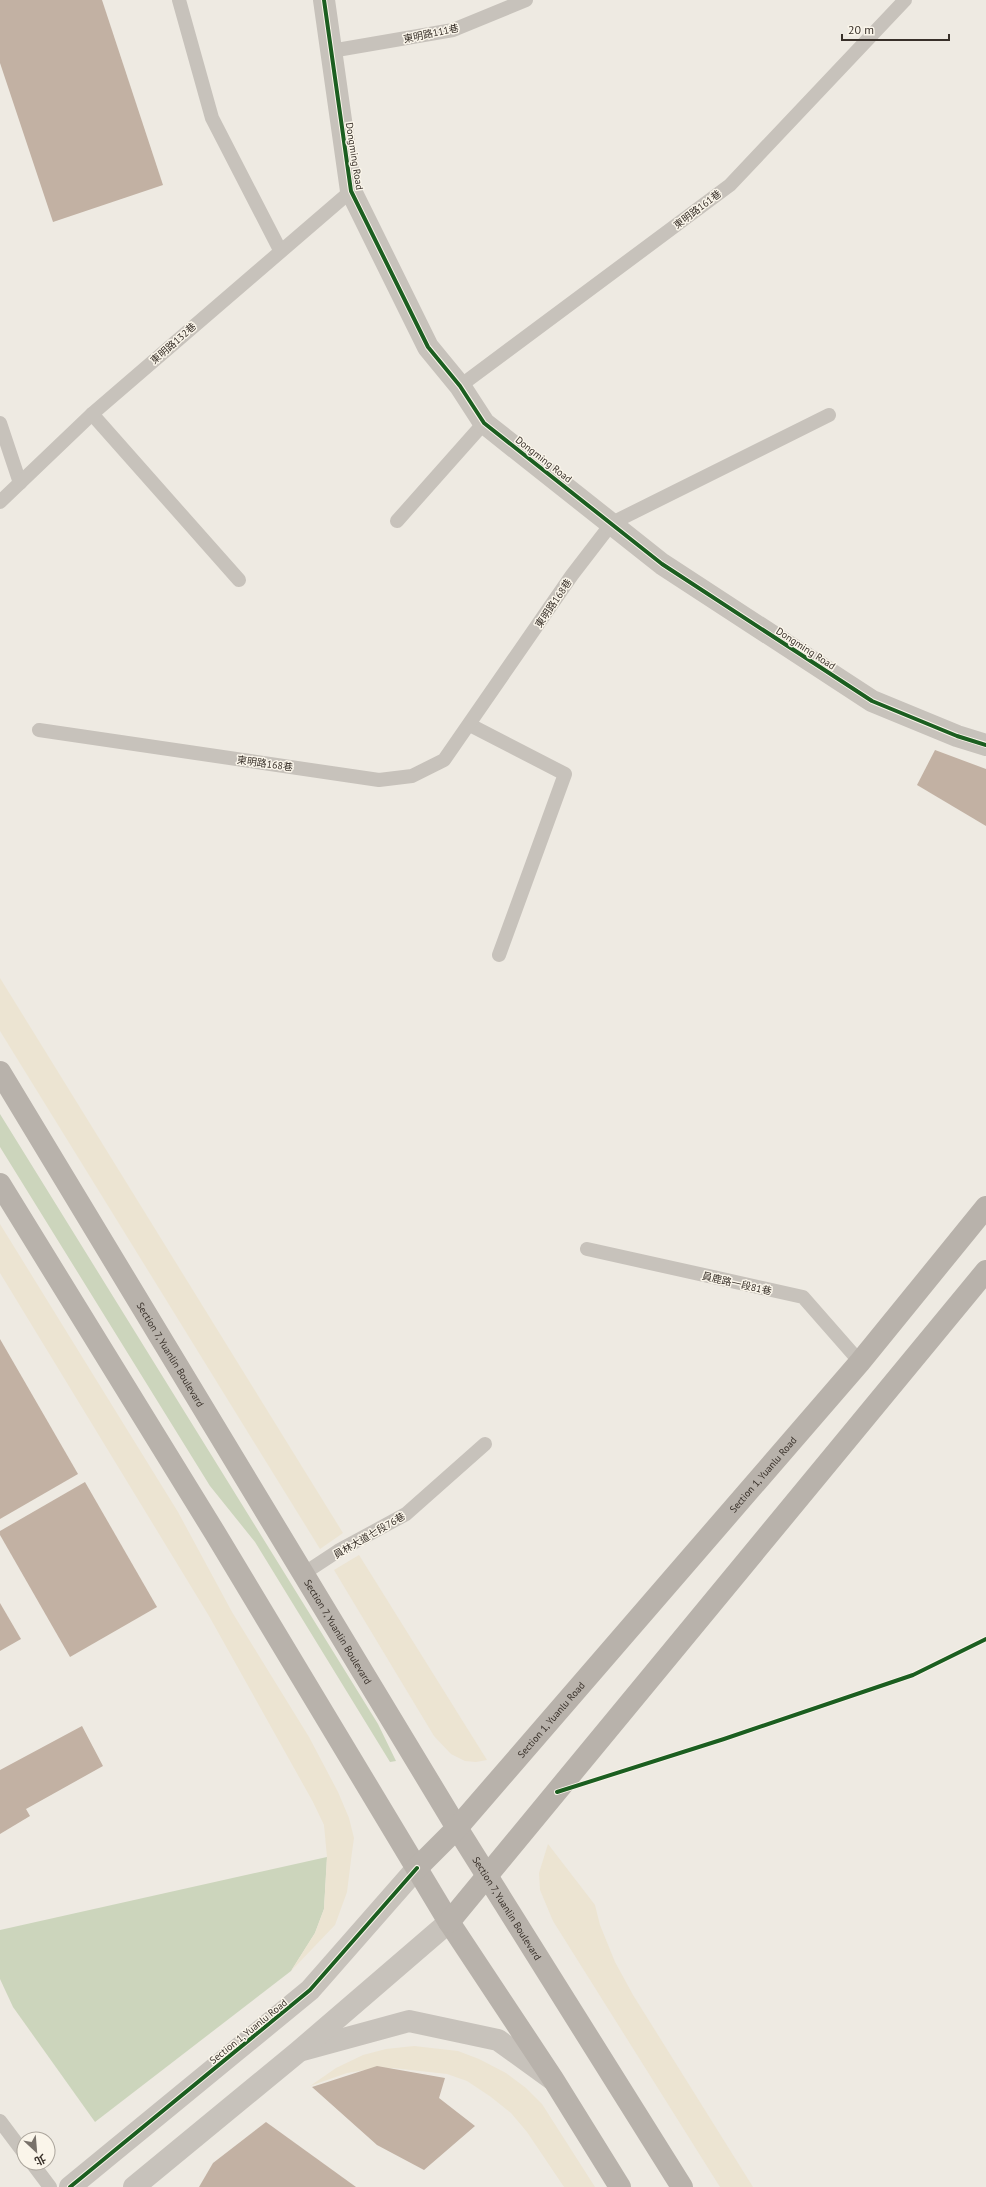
<svg xmlns="http://www.w3.org/2000/svg" width="986" height="2187" font-family="'PT Sans','Noto Sans TC',sans-serif">
<style>
.green{fill:#ccd5bc}
.plaza{fill:#ece4d2}
.building{fill:#c2b1a3}
.lines{fill:none;stroke-linecap:round;stroke-linejoin:round}
.service{stroke:#c7c2bb;stroke-width:14}
.minor{stroke:#c7c2bb;stroke-width:22}
.tertiary{stroke:#c7c2bb;stroke-width:22}
.secondary{stroke:#b8b2ab;stroke-width:22}
.cycleway-casing{stroke:#faf5ea;stroke-width:6}
.cycleway{stroke:#1b5e20;stroke-width:4}
.labels{text-anchor:middle;stroke-width:3;stroke-linejoin:round;paint-order:stroke}
.street-label{font-size:10px;fill:#383029;stroke:#faf5ea}
</style>
<rect width="100%" height="100%" fill="#eeeae2"/>
<g class="green">
<path d="M0,1114L378,1724L396,1761L390,1762L255,1542L210,1486L0,1147Z"/>
<path d="M327,1857L324,1909L315,1933L291,1971L95,2122L13,2007L0,1979V1930Z"/>
</g>
<g class="plaza">
<path d="M0,978L343,1533L320,1549L0,1031Z"/>
<path d="M0,1224L178,1512L232,1612L309,1737L338,1792L349,1818L354,1838L352,1852L347,1892L335,1925L291,1971L315,1933L324,1909L327,1857L324,1825L313,1802L209,1616L0,1273Z"/>
<path d="M359,1555L487,1760L476,1762L465,1761L451,1754L434,1736L334,1570Z"/>
<path d="M548,1844L595,1905L600,1925L615,1962L633,1995L753,2187H720L553,1921L540,1890L539,1873Z"/>
<path d="M414,2046L458,2051L479,2059L506,2073L526,2088L542,2104L595,2187H564L527,2132L511,2113L491,2097L467,2081L447,2074L393,2068L372,2069L347,2073L310,2086L336,2068L363,2055L386,2049Z"/>
</g>
<g class="building">
<path d="M0,0H102L163,185L53,222L0,63Z"/>
<path d="M935,750L986,769V826L917,785Z"/>
<path d="M0,1339L78,1474L0,1519Z"/>
<path d="M85,1482L157,1607L70,1657L0,1535V1531Z"/>
<path d="M0,1603L21,1639L0,1651Z"/>
<path d="M82,1726L103,1766L26,1809L30,1816L0,1834V1770Z"/>
<path d="M377,2066L445,2078L439,2098L475,2126L424,2170L377,2145L312,2087Z"/>
<path d="M266,2122L356,2187H199L213,2163Z"/>
</g>
<g class="lines">
<g class="service">
<path d="M179,0L212,118L280,250"/>
<path d="M331,51L453,30L526,0"/>
<path d="M460,386L730,185L905,0"/>
<path d="M92,414L239,580"/>
<path d="M0,423L20,483"/>
<path d="M0,502L92,414L351,191"/>
<path d="M397,521L484,423"/>
<path d="M470,725L565,774L499,955"/>
<path d="M39,730L379,780L412,776L444,760L572,575L612,523L829,415"/>
<path d="M587,1249L803,1297L860,1362"/>
<path d="M303,1574L338,1551L406,1514L485,1444"/>
<path d="M0,2121L24,2153"/>
<path d="M32,2163L50,2187"/>
</g>
<path class="minor" d="M324,0L351,191L428,347L460,386L484,423L662,564L872,701L957,736L986,745"/>
<g class="tertiary">
<path d="M303,2050L409,2021L498,2040L552,2079"/>
<path d="M70,2187L310,1990L417,1868"/>
<path d="M134,2187L298,2052L449,1922"/>
</g>
<g class="secondary">
<path id="s1" d="M0,1072L457,1828L682,2187"/>
<path d="M0,1184L215,1533L449,1922L553,2079L620,2187"/>
<path id="s2" d="M417,1868L457,1828L860,1362L986,1207"/>
<path d="M449,1922L986,1271"/>
</g>
<defs>
<g id="cycleway">
<path d="M324,0L351,191L428,347L460,386L484,423L662,564L872,701L957,736L986,745"/>
<path d="M557,1792L724,1739L913,1675L986,1639"/>
<path d="M70,2187L310,1990L417,1868"/>
</g>
</defs>
<use href="#cycleway" class="cycleway-casing"/>
<use href="#cycleway" class="cycleway"/>
</g>
<g class="labels">
<g class="street-label">
<text transform="translate(431 33) rotate(-12)" y="4">東明路111巷</text>
<text transform="translate(355 156) rotate(81)" y="4">Dongming Road</text>
<text transform="translate(697 209) rotate(-37)" y="4">東明路161巷</text>
<text transform="translate(173 343) rotate(-41)" y="4">東明路132巷</text>
<text transform="translate(544 459) rotate(38)" y="4">Dongming Road</text>
<text transform="translate(553 603) rotate(-56)" y="4">東明路168巷</text>
<text transform="translate(806 648) rotate(33)" y="4">Dongming Road</text>
<text transform="translate(265 763) rotate(8)" y="4">東明路168巷</text>
<text transform="translate(737 1283) rotate(13)" y="4">員鹿路一段81巷</text>
<text dy="4" stroke="none"><textPath href="#s1" startOffset="330">Section 7, Yuanlin Boulevard</textPath></text>
<text dy="4" stroke="none"><textPath href="#s2" startOffset="524">Section 1, Yuanlu Road</textPath></text>
<text transform="translate(369 1535) rotate(-30)" y="4">員林大道七段76巷</text>
<text dy="4" stroke="none"><textPath href="#s1" startOffset="654">Section 7, Yuanlin Boulevard</textPath></text>
<text dy="4" stroke="none"><textPath href="#s2" startOffset="200">Section 1, Yuanlu Road</textPath></text>
<text dy="4" stroke="none"><textPath href="#s1" startOffset="978">Section 7, Yuanlin Boulevard</textPath></text>
<text transform="translate(248 2031) rotate(-39)" y="4">Section 1, Yuanlu Road</text>
</g>
</g>
<g transform="translate(36 2151) rotate(154)"><circle r="19" fill="#faf5ea" stroke="#aca69d"/>
<path d="M0-3L7 15L0 10L-7 15Z" fill="#78716a"/>
<text y="-6" font-size="11" font-weight="bold" text-anchor="middle" fill="#383029">北</text>
</g>
<path d="M842 34v6h107v-6" fill="none" stroke="#383029" stroke-width="2"/>
<text x="848" y="34" font-size="12" fill="#383029" stroke="#faf5ea" stroke-width="3" paint-order="stroke">20 m</text>
</svg>
